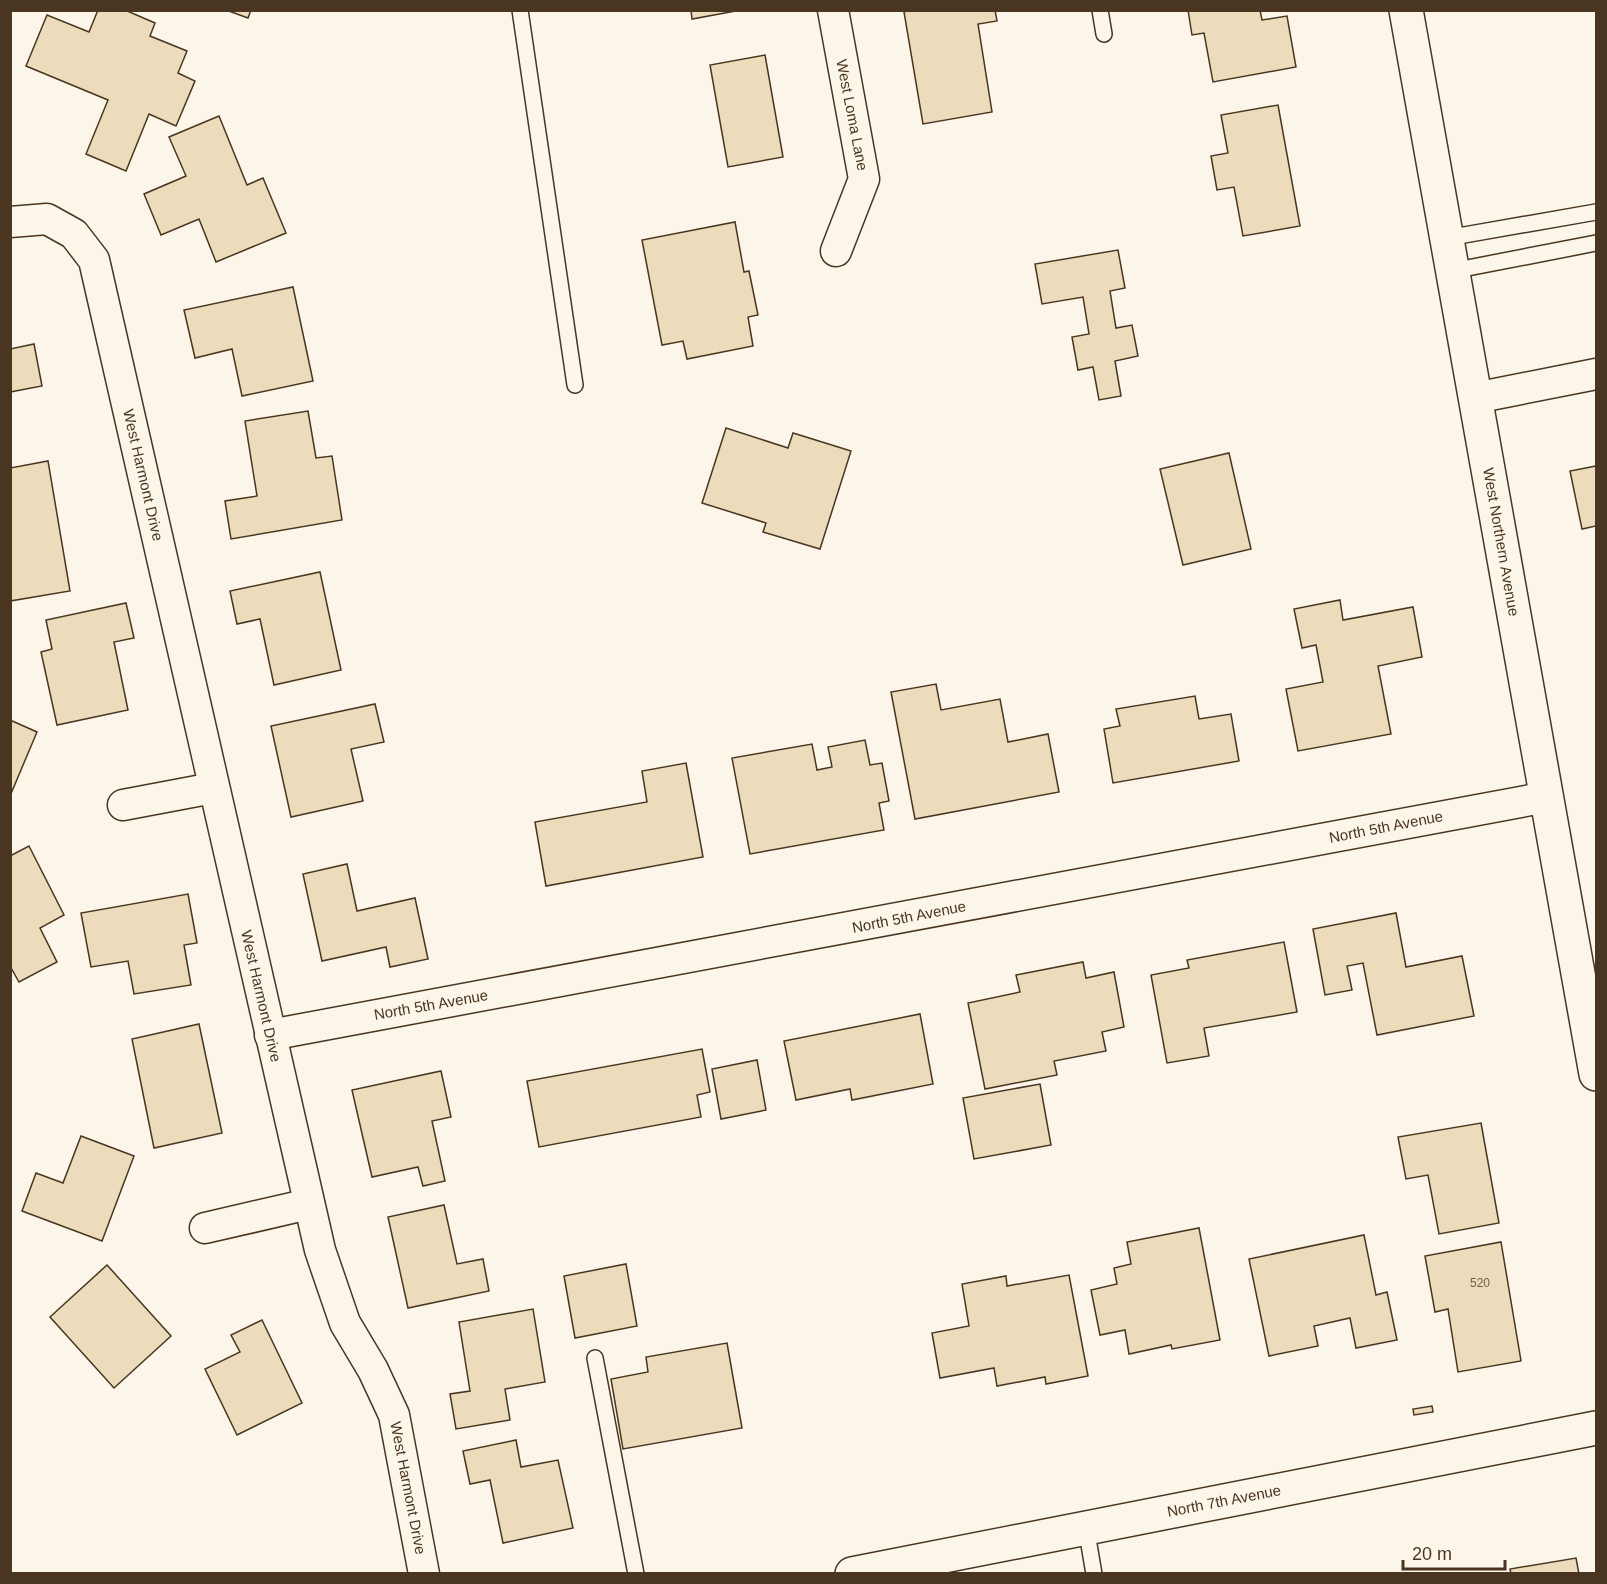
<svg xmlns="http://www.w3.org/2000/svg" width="1607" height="1584" font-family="Arial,sans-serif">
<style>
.building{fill:#ecdcbc;stroke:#4a3520;stroke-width:1.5}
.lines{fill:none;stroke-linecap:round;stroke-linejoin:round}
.lane-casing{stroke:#4a3520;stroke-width:18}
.street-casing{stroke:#4a3520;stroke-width:33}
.secondary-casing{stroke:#4a3520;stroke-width:36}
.primary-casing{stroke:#4a3520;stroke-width:36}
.lane{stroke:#fbf6e9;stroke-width:15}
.street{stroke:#fbf6e9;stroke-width:30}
.secondary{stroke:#fbf6e9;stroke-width:33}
.primary{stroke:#fbf6e9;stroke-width:33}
.labels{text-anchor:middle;stroke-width:4.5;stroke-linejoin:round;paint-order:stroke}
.number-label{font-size:12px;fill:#725f47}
.street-label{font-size:15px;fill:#4a3520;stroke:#fbf6e9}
</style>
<rect width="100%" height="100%" fill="#fbf6e9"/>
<g class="building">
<path d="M98,10H125L155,23L150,36L187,51L178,73L195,81L176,126L149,114L126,171L86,154L108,100L26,66L47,15L89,32Z"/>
<path d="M226,10H251L248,18Z"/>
<path d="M691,10H741L692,19Z"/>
<path d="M910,10H995L997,21L978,24L992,112L923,124L904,12Z"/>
<path d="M1188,10H1260L1262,20L1287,16L1296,67L1213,82L1204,33L1192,35Z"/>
<path d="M765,55L783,157L728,167L710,65Z"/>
<path d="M1278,105L1300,226L1243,236L1234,187L1217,190L1211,156L1228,153L1221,115Z"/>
<path d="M219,116L247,185L263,178L286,233L216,262L199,219L161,235L144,194L186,176L169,137Z"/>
<path d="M735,222L744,272L749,271L758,315L748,317L753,346L687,359L683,341L662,345L642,240Z"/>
<path d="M1118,250L1125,288L1110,291L1116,328L1132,325L1138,356L1115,361L1121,396L1099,400L1093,367L1078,370L1072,337L1089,334L1083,297L1042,304L1035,264Z"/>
<path d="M293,287L313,381L242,396L232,349L195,358L184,310Z"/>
<path d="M34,344L42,386L10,392V349Z"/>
<path d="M308,411L316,458L332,456L342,520L231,539L225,501L257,496L245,421Z"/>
<path d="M726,428L788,448L793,433L851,451L820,549L763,532L766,523L702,503Z"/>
<path d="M1229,453L1251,549L1183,565L1160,469Z"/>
<path d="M48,461L70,591L10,601V468Z"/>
<path d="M1596,466V526L1582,529L1570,471Z"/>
<path d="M320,572L341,670L274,685L260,619L237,624L230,591Z"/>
<path d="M1340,600L1343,620L1413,607L1422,657L1378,666L1391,734L1298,751L1286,689L1323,682L1316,645L1302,648L1294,609Z"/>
<path d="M126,603L134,638L114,642L128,710L57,725L41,652L52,649L46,620Z"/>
<path d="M936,684L941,710L1000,699L1008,742L1048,734L1059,792L915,819L891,692Z"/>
<path d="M1195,696L1199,719L1231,714L1239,761L1113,783L1104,729L1120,726L1116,709Z"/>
<path d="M375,704L384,742L351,749L363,801L291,817L271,726Z"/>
<path d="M10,720L37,732L10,796Z"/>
<path d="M865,740L870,765L882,763L889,801L879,803L884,830L750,854L732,758L812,744L817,770L832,767L828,747Z"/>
<path d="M686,763L703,857L546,886L535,822L647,802L642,771Z"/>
<path d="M29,846L64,915L40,928L57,962L19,982L10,966V856Z"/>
<path d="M347,864L357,911L415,898L428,959L390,967L386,947L322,961L303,874Z"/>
<path d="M188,894L197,943L184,945L191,985L134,994L128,961L91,967L81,913Z"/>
<path d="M1396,913L1406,967L1462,956L1474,1016L1377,1035L1363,963L1347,966L1352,990L1325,995L1313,929Z"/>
<path d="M1284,942L1297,1012L1204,1028L1209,1056L1167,1063L1151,975L1189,968L1187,960Z"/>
<path d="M1083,962L1086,978L1114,972L1124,1027L1102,1032L1106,1051L1054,1061L1057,1075L985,1089L968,1003L1020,992L1016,975Z"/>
<path d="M920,1014L933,1084L852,1100L850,1089L796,1100L784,1041Z"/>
<path d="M199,1024L222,1133L154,1148L132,1039Z"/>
<path d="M702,1049L710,1092L697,1095L701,1117L539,1147L527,1081Z"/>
<path d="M757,1060L766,1110L721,1119L712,1069Z"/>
<path d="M441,1071L451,1117L432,1121L445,1181L423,1186L418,1167L372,1177L352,1090Z"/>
<path d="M1040,1084L1051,1145L974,1159L963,1098Z"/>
<path d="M1481,1123L1499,1223L1439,1234L1428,1175L1406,1179L1398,1137Z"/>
<path d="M81,1136L134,1156L102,1241L22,1211L36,1173L63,1183Z"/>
<path d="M444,1205L457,1264L483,1259L489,1291L408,1308L388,1217Z"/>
<path d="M1199,1228L1220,1340L1172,1349L1171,1345L1129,1354L1125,1330L1100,1335L1091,1290L1117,1284L1114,1268L1131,1264L1127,1242Z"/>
<path d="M1364,1235L1376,1295L1387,1292L1397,1340L1356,1348L1350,1318L1314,1326L1318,1346L1269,1356L1249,1259Z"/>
<path d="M1501,1242L1521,1361L1458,1372L1448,1309L1435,1312L1425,1256Z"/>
<path d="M626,1264L637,1326L575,1338L564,1276Z"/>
<path d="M107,1265L171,1336L114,1388L50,1317Z"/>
<path d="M1069,1275L1088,1376L1046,1384L1045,1377L997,1386L994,1368L940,1378L932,1333L969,1326L962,1284L1006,1276L1007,1286Z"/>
<path d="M533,1309L545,1382L505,1389L510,1420L456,1429L450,1394L470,1391L459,1322Z"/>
<path d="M262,1320L302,1403L237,1435L205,1369L240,1352L231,1335Z"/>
<path d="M727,1343L742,1428L623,1449L611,1379L648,1372L646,1357Z"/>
<path d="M1432,1406L1433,1412L1414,1415L1413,1409Z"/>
<path d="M516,1440L521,1467L558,1460L573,1528L503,1543L490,1480L470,1484L463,1451Z"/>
<path d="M1576,1558L1579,1574H1511L1510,1569Z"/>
</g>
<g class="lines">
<defs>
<g id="lane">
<path d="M520,10L575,385"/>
<path d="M1100,10L1104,34"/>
<path d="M1447,238L1596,212"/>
<path d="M1452,271L1596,243"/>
<path d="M595,1358L636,1574"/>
<path d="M1086,1527L1094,1574"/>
</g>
<g id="street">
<path d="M833,10L864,179L836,251"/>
<path d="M10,222L47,219L74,234L94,260L320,1250L345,1323L373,1370L394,1415L424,1574"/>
<path d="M1475,398L1596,374"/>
<path d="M123,805L213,788"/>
<path d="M270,1035L1547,797"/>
<path d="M205,1228L309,1204"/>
</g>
<path id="secondary" d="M852,1574L1596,1428"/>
<path id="primary" d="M1406,10L1596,1074"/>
</defs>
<use href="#lane" class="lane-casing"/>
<use href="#street" class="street-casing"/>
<use href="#secondary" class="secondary-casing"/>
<use href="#primary" class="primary-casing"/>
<use href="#lane" class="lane"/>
<use href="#street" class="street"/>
<use href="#secondary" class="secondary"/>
<use href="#primary" class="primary"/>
</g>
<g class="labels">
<g class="number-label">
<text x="1480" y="1287">520</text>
</g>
<g class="street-label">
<text transform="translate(852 115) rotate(79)" y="5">West Loma Lane</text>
<text transform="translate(143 475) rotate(77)" y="5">West Harmont Drive</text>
<text transform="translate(1501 542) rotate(80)" y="5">West Northern Avenue</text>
<text transform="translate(1386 827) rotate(-11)" y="5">North 5th Avenue</text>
<text transform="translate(909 917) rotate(-11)" y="5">North 5th Avenue</text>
<text transform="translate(261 996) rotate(77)" y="5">West Harmont Drive</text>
<text transform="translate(431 1005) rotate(-10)" y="5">North 5th Avenue</text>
<text transform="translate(408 1488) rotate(79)" y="5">West Harmont Drive</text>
<text transform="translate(1224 1501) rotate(-11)" y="5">North 7th Avenue</text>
</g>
</g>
<rect width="1607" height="1584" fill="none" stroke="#4a3520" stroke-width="24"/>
<path d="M1403 1560v9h102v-9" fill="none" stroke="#4a3520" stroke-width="3"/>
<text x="1412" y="1560" font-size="18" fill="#4a3520" stroke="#fbf6e9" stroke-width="4.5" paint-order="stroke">20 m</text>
</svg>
